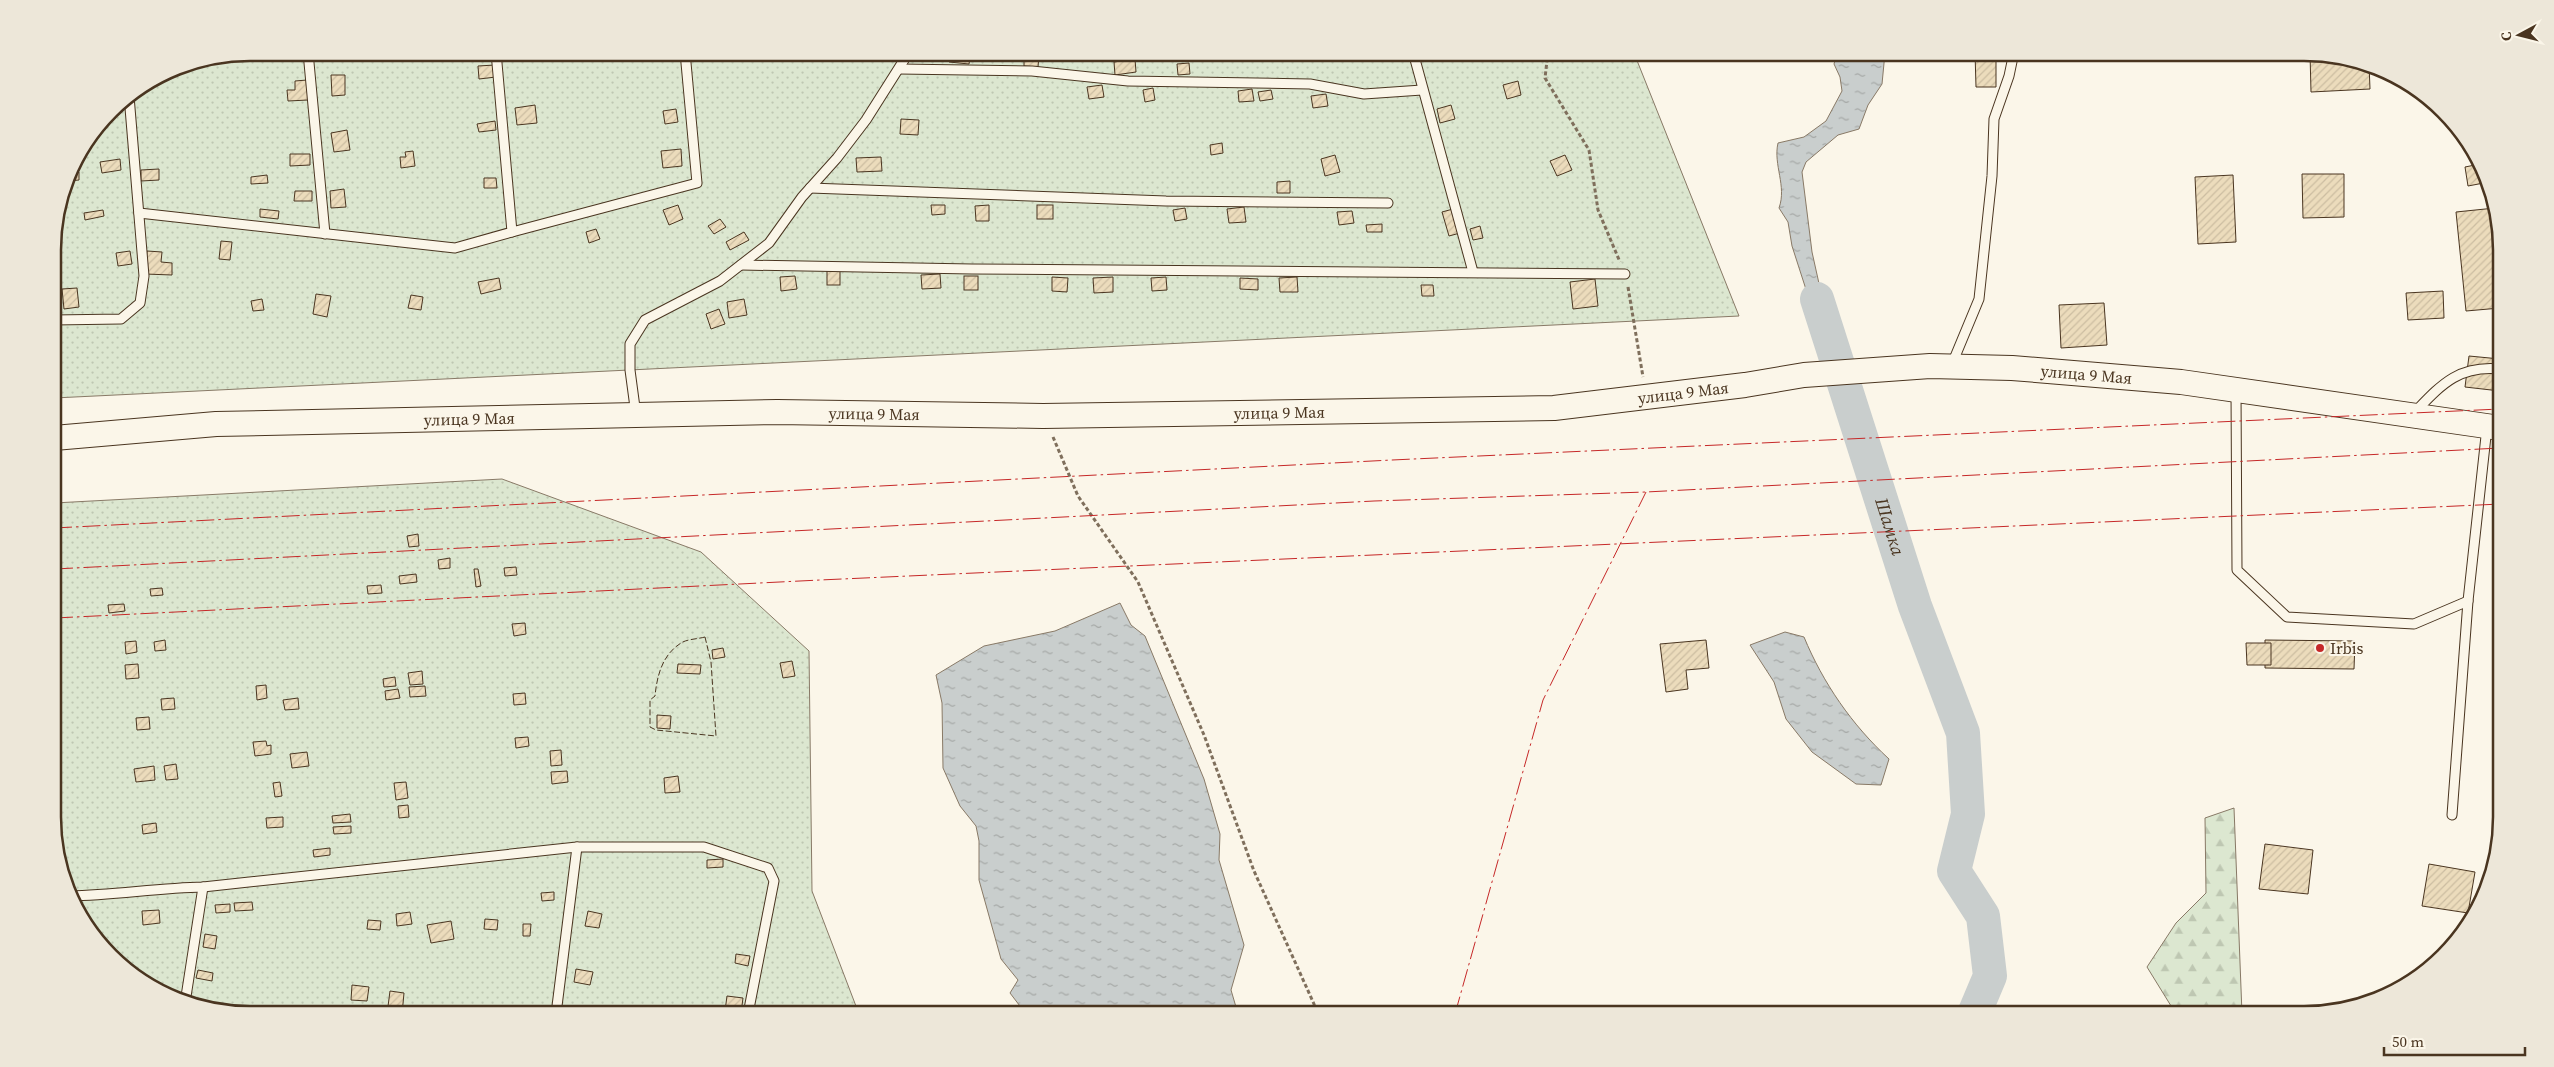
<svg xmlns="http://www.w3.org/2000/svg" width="2554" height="1067" font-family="'Source Serif 4',serif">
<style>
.forest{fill:url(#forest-firs);stroke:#887966}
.garden{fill:url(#garden-dots);stroke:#887966}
.water{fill:url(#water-ripples);stroke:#887966}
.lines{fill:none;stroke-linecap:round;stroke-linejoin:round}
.river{stroke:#c9cecd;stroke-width:34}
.building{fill:url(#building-hatch);stroke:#4a3520}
.lane-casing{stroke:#4a3520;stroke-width:11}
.secondary-casing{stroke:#4a3520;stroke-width:26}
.path{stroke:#7f6f5c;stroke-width:3;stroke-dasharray:4 2.5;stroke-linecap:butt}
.lane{stroke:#fbf6e9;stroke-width:9}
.secondary{stroke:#fbf6e9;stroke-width:24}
.fence{stroke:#4a3520;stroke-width:1;stroke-dasharray:6 2.5;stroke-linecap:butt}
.power{stroke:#c62828;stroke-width:1;stroke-dasharray:18 4 2.5 4;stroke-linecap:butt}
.poi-dot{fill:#c62828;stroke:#fbf6e9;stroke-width:2}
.labels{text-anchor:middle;stroke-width:4;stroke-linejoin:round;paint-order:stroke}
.street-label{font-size:16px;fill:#4a3520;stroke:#fbf6e9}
.poi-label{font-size:16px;fill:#4a3520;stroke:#fbf6e9;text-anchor:start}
.water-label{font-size:18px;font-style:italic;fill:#4a3520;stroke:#fbf6e9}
.rim{fill:none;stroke:#4a3520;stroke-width:2.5}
</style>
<defs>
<pattern id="forest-firs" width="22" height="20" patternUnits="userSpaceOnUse" patternTransform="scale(1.25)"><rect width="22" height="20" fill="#dce7d0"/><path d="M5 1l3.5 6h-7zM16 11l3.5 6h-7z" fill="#bec7b2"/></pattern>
<pattern id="garden-dots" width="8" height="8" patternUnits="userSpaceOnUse" patternTransform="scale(1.25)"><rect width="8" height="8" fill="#dce7d0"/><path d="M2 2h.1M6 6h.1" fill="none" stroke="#bec7b2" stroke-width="1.8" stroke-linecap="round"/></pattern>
<pattern id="water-ripples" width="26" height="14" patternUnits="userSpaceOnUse" patternTransform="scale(1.25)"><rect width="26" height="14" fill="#c9cecd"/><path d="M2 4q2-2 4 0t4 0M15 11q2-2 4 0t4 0" fill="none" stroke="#a5a8a6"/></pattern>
<pattern id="building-hatch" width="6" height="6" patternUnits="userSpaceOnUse" patternTransform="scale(1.25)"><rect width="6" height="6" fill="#ecdcbc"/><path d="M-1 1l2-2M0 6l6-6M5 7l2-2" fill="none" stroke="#ccbda1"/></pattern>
</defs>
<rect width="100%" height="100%" fill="#fbf6e9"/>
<path class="forest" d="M2234,808L2242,1014H2176L2147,967L2176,923L2206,893L2205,818Z"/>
<g class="garden">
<path d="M250,52L1634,53L1739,316L54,398L53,237L73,162L120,102L175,67Z"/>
<path d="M502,479L701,552L809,651L812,891L859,1014H250L186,1004L140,981L101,947L73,904L56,855L54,503Z"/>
</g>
<g class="water">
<path d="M1837,53H1885L1882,84L1868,105L1859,129L1838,135L1806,162L1802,172L1812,252L1824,306L1838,342L1823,343L1820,320L1812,308L1792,246L1788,222L1779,208C1787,186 1773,165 1778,143L1804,137L1826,121L1842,91L1840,77L1834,64Z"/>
<path d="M1120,603L1131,625L1145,636L1204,779L1220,834L1219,860L1244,945L1231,990L1236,1007L1244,1014H1026L1010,993L1018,980L1001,959L979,880V841L976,826L960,806L943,768L942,703L936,675L984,646L1055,631Z"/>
<path d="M1785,632L1804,637C1823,683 1852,725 1889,759L1881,785L1856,784L1812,752L1786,719L1774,682L1750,645Z"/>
</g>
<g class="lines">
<path class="river" id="s1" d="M1817,299L1915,606L1963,733L1968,814L1954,871L1983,916L1990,976L1974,1014"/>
</g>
<g class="building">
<path d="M650,52H674V56L651,58Z"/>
<path d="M950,52H971L969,64L949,62Z"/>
<path d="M1318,52H1330L1331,58L1318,59Z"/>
<path d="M1975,52H2006L1996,54V87H1976Z"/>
<path d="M2310,53L2369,64L2370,89L2311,92Z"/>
<path d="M1024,55H1039L1038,67L1024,66Z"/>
<path d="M1135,59L1136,72L1115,75L1114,62Z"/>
<path d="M1189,63L1190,74L1178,75L1177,64Z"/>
<path d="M495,65L496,77L479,79L478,66Z"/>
<path d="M331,75H345V95L332,96Z"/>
<path d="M307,80L308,100L288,101L287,90H295V81Z"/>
<path d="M1518,81L1521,95L1507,99L1503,85Z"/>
<path d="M1102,85L1104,97L1089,99L1087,87Z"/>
<path d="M1153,88L1155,100L1145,102L1143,90Z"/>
<path d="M1252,89L1254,101L1239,102L1238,91Z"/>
<path d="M1271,90L1273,99L1260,101L1258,92Z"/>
<path d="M1326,94L1328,106L1313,108L1311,96Z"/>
<path d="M535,105L537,123L517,125L515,108Z"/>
<path d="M1451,105L1455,119L1440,123L1437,109Z"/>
<path d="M676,109L678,122L665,124L663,111Z"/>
<path d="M901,119L919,120L918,135L900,134Z"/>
<path d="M495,121L496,130L479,132L477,124Z"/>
<path d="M347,130L350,150L334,152L331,133Z"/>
<path d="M1222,143L1223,153L1211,155L1210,145Z"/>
<path d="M681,149L682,166L663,168L661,151Z"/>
<path d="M413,151L415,166L401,168L400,157H406L405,152Z"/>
<path d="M290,154H310V165L290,166Z"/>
<path d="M1335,155L1340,172L1325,176L1321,159Z"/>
<path d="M1565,155L1572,170L1557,176L1550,161Z"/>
<path d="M881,157L882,171L857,172L856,158Z"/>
<path d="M120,159L121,170L102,173L100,162Z"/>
<path d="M2480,164L2489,182L2468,186L2465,167Z"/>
<path d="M159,169V180L141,181V170Z"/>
<path d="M70,172H79V180L68,181Z"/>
<path d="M2302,174H2344V217L2303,218Z"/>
<path d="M267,175L268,183L251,184V177Z"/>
<path d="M2233,175L2236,242L2198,244L2195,177Z"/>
<path d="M484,178H496L497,188H484Z"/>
<path d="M1290,181V193H1277V182Z"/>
<path d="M344,189L346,207L331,208L330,191Z"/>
<path d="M295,191H312V201H294Z"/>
<path d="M678,205L683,219L669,225L663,210Z"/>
<path d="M931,205H945V214L932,215Z"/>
<path d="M989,205V221H976L975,206Z"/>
<rect x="1037" y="205" width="16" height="14"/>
<path d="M1244,207L1246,222L1229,223L1227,209Z"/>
<path d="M1185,208L1187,219L1175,221L1173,210Z"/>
<path d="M2495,208L2500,224V308L2466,311L2456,212Z"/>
<path d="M260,209L279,211L278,219L260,217Z"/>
<path d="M1453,209L1460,233L1449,236L1442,212Z"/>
<path d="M103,210L104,216L85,220L84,213Z"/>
<path d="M1352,211L1354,223L1339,225L1337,212Z"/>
<path d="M720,219L726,227L714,234L708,226Z"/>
<path d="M1382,224V232H1367L1366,225Z"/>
<path d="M1480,226L1483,238L1473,240L1470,229Z"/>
<path d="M596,229L600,239L589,243L586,232Z"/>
<path d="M744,232L749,240L730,250L726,242Z"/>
<path d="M221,241L232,242L230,260L219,259Z"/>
<path d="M130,251L132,264L118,266L116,253Z"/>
<path d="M147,251L162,252L161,262L172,263V275L145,274Z"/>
<rect x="827" y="270" width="13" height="15"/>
<path d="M940,274L941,288L922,289L921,275Z"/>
<path d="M795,276L797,289L781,291L780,277Z"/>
<rect x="964" y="276" width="14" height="14"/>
<path d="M1052,277L1068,278L1067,292L1052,291Z"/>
<path d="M1113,277V292L1094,293L1093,278Z"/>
<path d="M1166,277L1167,290L1152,291L1151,278Z"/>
<path d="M1297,277L1298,292H1280L1279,278Z"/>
<path d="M499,278L501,289L481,294L478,282Z"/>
<path d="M1240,278L1258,279V290L1240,289Z"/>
<path d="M1595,279L1598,306L1573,309L1570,282Z"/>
<path d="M1421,285H1433L1434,296H1422Z"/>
<path d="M77,288L79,307L64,309L62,289Z"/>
<path d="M2443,291L2444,318L2408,320L2406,293Z"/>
<path d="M316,294L331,296L327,317L313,314Z"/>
<path d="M411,295L423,297L421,310L408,308Z"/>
<path d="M262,299L264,310L253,311L251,301Z"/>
<path d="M744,299L747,315L729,318L727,302Z"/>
<path d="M2104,303L2107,345L2061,348L2059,305Z"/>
<path d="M719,309L725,324L711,329L706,314Z"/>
<path d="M2469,356L2500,359V391L2465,387Z"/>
<path d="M418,534L419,546L409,547L407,536Z"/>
<path d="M450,558V568L439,569L438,560Z"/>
<path d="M516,567L517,575L505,576L504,568Z"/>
<path d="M474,569H478L481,586L476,587Z"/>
<path d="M416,574L417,582L400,584L399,576Z"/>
<path d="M381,585L382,593L368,594L367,586Z"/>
<path d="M162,588L163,595L151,596L150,589Z"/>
<path d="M124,604L125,611L109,613L108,605Z"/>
<path d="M525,623L526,634L514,636L512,624Z"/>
<path d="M165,640L166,650L155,651L154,642Z"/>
<path d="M1706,640L1709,668L1686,670L1688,689L1666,692L1660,644Z"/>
<path d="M2265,640L2355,641L2354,669L2265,668Z"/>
<path d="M136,641L137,652L126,654L125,642Z"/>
<path d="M2246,643H2271V665H2247Z"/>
<path d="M723,648L725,657L713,659L712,650Z"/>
<path d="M792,661L795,676L783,678L780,663Z"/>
<path d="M138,664L139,678L126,679L125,665Z"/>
<path d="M678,664L701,665L700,674L677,673Z"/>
<path d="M422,671L423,684L410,685L408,673Z"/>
<path d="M395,677L396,686L384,687L383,679Z"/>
<path d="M266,685L267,698L257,700L256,686Z"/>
<path d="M425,686L426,696L410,697L409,687Z"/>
<path d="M398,689L400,698L386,700L385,691Z"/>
<path d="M525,693L526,704L514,705L513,694Z"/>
<path d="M174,698L175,709L162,710L161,699Z"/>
<path d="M298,698L299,709L285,710L283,700Z"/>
<path d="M657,715L671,716L670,729L657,728Z"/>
<path d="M149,717L150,729L137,730L136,718Z"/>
<path d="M528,737L529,746L516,748L515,738Z"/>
<path d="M266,741L267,746L271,745V754L255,756L253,742Z"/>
<path d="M561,750L562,765L551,766L550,751Z"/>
<path d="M307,752L309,766L292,768L290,754Z"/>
<path d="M176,764L178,779L166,780L164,766Z"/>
<path d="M154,766L155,780L136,782L134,769Z"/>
<path d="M567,771L568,782L552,784L551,772Z"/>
<path d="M678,776L680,792L665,793L664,778Z"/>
<path d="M280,782L282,796L275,797L273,783Z"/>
<path d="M406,782L408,798L396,800L394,783Z"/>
<path d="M408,805L409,817L399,818L398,806Z"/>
<path d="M350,814L351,822L333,823L332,816Z"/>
<path d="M283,817V827L267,828L266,818Z"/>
<path d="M156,823L157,832L143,834L142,825Z"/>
<path d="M351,826V833L334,834L333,827Z"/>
<path d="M2265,844L2313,850L2308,894L2259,889Z"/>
<path d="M330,848V855L314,857L313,850Z"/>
<path d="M723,859V867L707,868V860Z"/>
<path d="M2429,864L2475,872L2468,913L2422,906Z"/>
<path d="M554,892V900L542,901L541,893Z"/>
<path d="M252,902L253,910L235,911L234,903Z"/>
<path d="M230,904V912L216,913L215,905Z"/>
<path d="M159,910L160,923L143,925L142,911Z"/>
<path d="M588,911L602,914L599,928L585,926Z"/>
<path d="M410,912L412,924L397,926L396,914Z"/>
<path d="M485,919L498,920L497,930L484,929Z"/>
<path d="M368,920L381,921L380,930L367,929Z"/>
<path d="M451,921L454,939L431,943L427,925Z"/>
<path d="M523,924H531L530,936H523Z"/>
<path d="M205,934L217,936L215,949L203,947Z"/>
<path d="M736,954L750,956L748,966L735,963Z"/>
<path d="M576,969L593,972L590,985L574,982Z"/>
<path d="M198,970L213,973L212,981L196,978Z"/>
<path d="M352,985L369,987L367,1001L351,1000Z"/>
<path d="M390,991L404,993L402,1014H387Z"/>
<path d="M727,996L743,998L741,1013L725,1011Z"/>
</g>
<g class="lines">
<defs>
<g id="lane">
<path d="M308,52L325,234"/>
<path d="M1413,52L1473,272"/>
<path d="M899,69L1032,71L1128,81L1310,84L1364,94L1422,90"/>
<path d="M810,188L1166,201L1388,203"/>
<path d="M139,213L455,248L512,232L496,52"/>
<path d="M512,232L697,183L685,52"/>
<path d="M741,265L972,269L1625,274"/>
<path d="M53,320L121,319L140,303L144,276L129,96"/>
<path d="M1952,364L1979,299L1992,176L1994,119L2009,76L2014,52"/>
<path d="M2236,391L2237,570L2287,617L2414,624L2468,601"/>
<path d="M2414,413C2441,385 2458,365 2500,369"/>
<path d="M636,415L630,370V344L645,320L720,281L769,243L802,197L837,158L866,120L909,52"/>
<path d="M2452,815L2468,601L2487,427"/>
<path d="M70,896C115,895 158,888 203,887L577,847H704L768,868L774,881L748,1014"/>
<path d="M185,1003L203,887"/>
<path d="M556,1014L577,847"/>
</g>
<g id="secondary">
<path id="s2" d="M54,438L216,424L777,412L1043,416L1554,408L1745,385L1804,375L1930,366L2012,368L2181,382L2500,428"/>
</g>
</defs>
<use href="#lane" class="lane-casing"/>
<use href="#secondary" class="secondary-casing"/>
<g class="path">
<path d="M1548,52L1545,78L1589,150L1598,210L1620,262"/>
<path d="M1628,287L1643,377"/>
<path d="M1053,437L1078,496L1138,582L1204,735L1254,871L1314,1004L1316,1014"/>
</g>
<use href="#lane" class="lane"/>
<use href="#secondary" class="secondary"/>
<path class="fence" d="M705,637L711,662L716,736L656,730L650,727V700L655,696C657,676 662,655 681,643C687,639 698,639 705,637Z"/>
<g class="power">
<path d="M54,528L1392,460L2500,409"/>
<path d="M55,569L1374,501L1646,492L2500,448"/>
<path d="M55,618L820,580L2501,504"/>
<path d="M1455,1014L1543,700L1646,492"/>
</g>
</g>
<circle class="poi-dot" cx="2320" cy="648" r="5"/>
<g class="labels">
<g class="street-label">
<text dy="6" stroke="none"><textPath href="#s2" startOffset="2036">улица 9 Мая</textPath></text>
<text dy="6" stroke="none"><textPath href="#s2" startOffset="1631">улица 9 Мая</textPath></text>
<text dy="6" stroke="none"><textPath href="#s2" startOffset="1226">улица 9 Мая</textPath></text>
<text dy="6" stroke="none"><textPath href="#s2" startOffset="821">улица 9 Мая</textPath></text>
<text dy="6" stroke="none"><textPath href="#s2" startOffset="416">улица 9 Мая</textPath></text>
</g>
<g class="poi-label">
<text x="2330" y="654">Irbis</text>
</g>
<g class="water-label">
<text dy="6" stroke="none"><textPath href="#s1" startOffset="239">Шамка</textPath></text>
</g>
</g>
<path d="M0 0H2554V1067H0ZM250 61H2304A189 189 0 0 1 2493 250V817A189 189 0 0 1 2304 1006H250A189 189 0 0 1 61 817V250A189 189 0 0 1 250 61Z" fill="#ede7d9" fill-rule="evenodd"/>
<path class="rim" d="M250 61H2304A189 189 0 0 1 2493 250V817A189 189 0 0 1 2304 1006H250A189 189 0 0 1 61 817V250A189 189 0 0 1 250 61Z"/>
<g transform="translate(2519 35) rotate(263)" stroke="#fbf6e9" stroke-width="4" paint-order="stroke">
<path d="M0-4L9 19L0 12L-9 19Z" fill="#4a3520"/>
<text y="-8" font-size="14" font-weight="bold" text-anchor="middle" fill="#4a3520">С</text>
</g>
<path d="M2384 1047v8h141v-8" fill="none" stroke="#4a3520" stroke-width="2.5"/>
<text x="2392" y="1047" font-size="15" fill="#4a3520" stroke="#fbf6e9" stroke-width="4" paint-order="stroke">50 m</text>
</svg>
